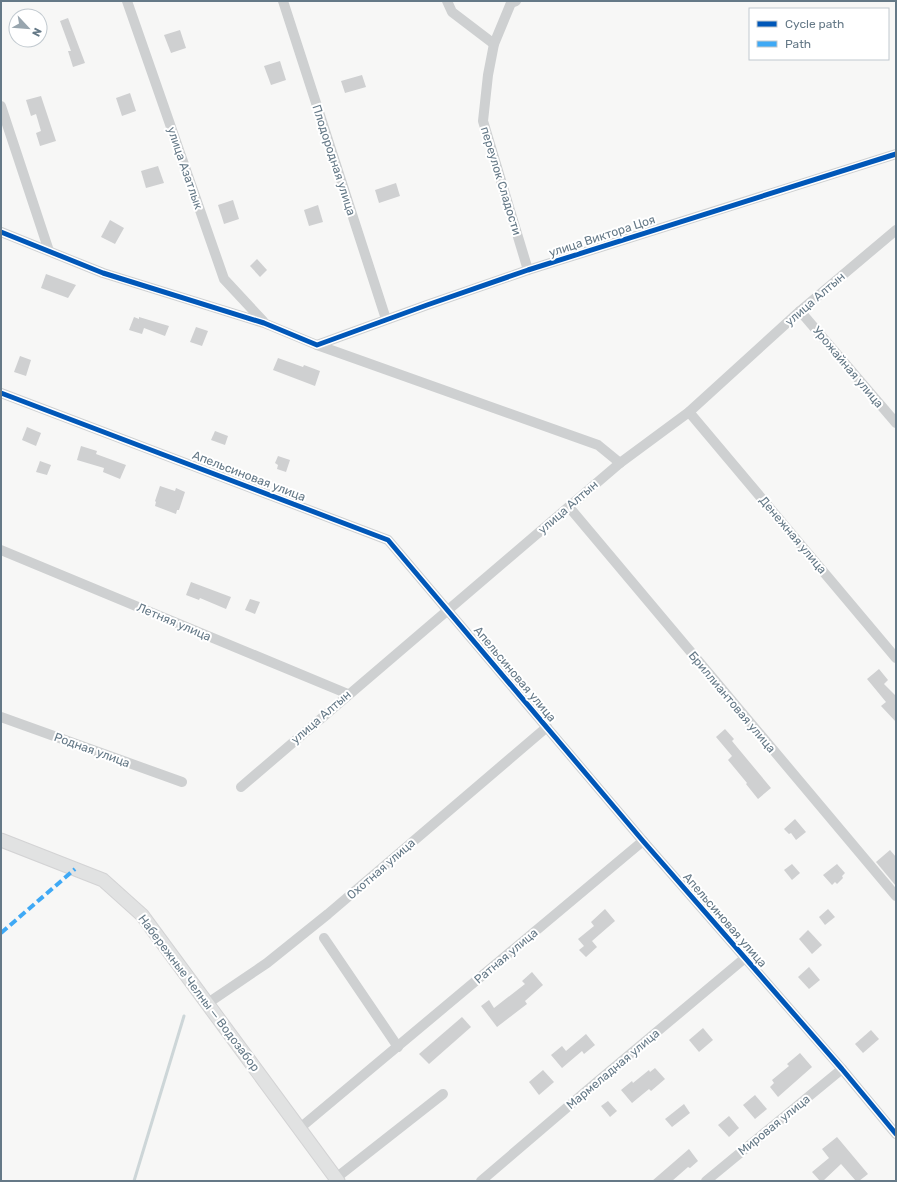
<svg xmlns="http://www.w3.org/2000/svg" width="897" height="1182" font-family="Rubik,sans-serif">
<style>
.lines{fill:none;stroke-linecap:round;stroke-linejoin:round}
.stream{stroke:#cdd6d8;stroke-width:3}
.building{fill:#cfd0d1}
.major-casing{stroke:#d3d3d4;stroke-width:15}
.minor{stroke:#ced0d1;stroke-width:10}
.major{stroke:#e1e2e2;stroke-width:13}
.quiet{stroke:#3fa9f5;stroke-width:4;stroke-dasharray:8 4;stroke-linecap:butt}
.cycleway-casing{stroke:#fff;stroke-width:8}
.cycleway{stroke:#0057b8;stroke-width:5}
.labels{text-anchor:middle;stroke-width:4;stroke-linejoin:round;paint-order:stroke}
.street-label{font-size:12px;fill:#657987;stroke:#fff}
</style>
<rect width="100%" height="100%" fill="#f7f7f6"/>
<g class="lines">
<path class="stream" d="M134,1181L184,1016"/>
</g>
<g class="building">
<path d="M68,18L85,63L73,67L68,51H71L60,21Z"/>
<path d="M180,30L186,48L171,53L164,35Z"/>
<path d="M280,61L286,80L271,85L264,66Z"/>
<path d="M362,75L366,87L345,93L341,81Z"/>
<path d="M130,93L136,111L122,116L116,98Z"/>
<path d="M41,96L56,141L40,146L36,133L41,131L36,114L31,116L26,100Z"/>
<path d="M158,166L164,183L146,188L141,171Z"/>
<path d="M396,183L400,196L379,203L375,190Z"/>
<path d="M233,200L239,219L224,224L218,205Z"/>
<path d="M318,205L323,222L309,226L304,210Z"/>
<path d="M110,220L124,228L115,244L101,237Z"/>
<path d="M257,259L267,270L260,277L250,266Z"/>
<path d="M46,274L76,285L68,298L41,288Z"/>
<path d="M134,317L139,319V317L169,326L165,336L144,328L142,334L129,330Z"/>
<path d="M196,327L208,331L202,346L190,342Z"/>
<path d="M20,356L31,360L26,376L14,372Z"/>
<path d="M278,358L303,367L304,365L320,371L315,386L273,370Z"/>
<path d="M27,427L41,433L36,446L22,440Z"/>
<path d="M215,431L228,436L225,445L211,440Z"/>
<path d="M81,446L97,451L96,454L126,465L120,479L103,472L104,468L77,460Z"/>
<path d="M278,456L290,460L286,472L277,469L278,465L275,463Z"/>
<path d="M40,461L51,465L47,475L36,472Z"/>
<path d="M160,486L175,491L176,488L185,492L179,510H177L176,514L155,506L156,502L155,501Z"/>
<path d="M191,582L231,597L226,609L200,598L199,600L186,595Z"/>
<path d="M250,599L260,602L255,614L245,610Z"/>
<path d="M879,669L888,680L884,684L896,696V722L881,706L886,702L867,679Z"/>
<path d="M725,729L734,739L732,741L771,788L758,799L746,784L747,783L728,760L732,756L716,737Z"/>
<path d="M795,819L806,832L796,840L791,833L789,834L784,829Z"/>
<path d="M890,850L896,857V886L876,862Z"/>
<path d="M792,864L800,873L792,880L784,870Z"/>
<path d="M837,864L845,873L842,876L843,878L837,884L835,882L832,885L823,875Z"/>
<path d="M605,909L615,921L592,941L597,947L586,957L579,950L584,946L578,939L594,926L591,922Z"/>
<path d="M828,909L835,917L825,925L819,917Z"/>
<path d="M808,930L822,945L812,954L799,939Z"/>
<path d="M809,967L820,980L809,989L798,977Z"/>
<path d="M532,972L543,985L525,1001L527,1004L497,1027L481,1006L489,1000L494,1008L525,984L522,981Z"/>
<path d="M462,1017L471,1027L429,1064L419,1054Z"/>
<path d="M703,1028L713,1040L699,1052L689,1040Z"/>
<path d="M871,1030L879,1039L863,1053L855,1044Z"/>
<path d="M586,1034L595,1045L584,1054L582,1051L562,1068L551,1055L562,1046L566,1051Z"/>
<path d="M800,1053L812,1067L778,1097L770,1087L774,1083L772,1080L789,1066L787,1064Z"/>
<path d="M655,1068L665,1079L651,1091L649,1089L632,1103L621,1090L632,1081L633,1083L649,1070L650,1072Z"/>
<path d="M543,1070L554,1082L539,1095L529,1082Z"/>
<path d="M755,1095L767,1109L755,1119L743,1105Z"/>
<path d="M608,1101L617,1111L610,1117L601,1106Z"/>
<path d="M684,1104L690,1113L672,1127L665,1119Z"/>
<path d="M729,1116L739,1128L729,1137L718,1125Z"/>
<path d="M837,1137L868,1174L859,1181H856L841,1164L823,1181H820L812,1172L829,1158L822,1149Z"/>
<path d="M689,1149L698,1161L690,1168L688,1167L672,1181H652Z"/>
</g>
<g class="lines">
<defs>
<path id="major" d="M1,840L103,880L142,915L338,1181"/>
</defs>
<use href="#major" class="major-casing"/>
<g class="minor">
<path d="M127,1L224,279L263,321"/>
<path d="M283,1L386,319"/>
<path d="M447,1L452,12L494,44"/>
<path d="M516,1L511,3L494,44L488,75L483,121L528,270"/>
<path d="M1,106L49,251"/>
<path d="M1,232L103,273L264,323L317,345L598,445L620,463"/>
<path d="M800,311L896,423"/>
<path d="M317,345L427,305L528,270L896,154"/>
<path d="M1,393L388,540L643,841L842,1069L896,1134"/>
<path d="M689,412L896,658"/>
<path d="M569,507L896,896"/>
<path d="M1,550L348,694"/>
<path d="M1,717L182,782"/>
<path d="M241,787L620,463L689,412L800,311L896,230"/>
<path d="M324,938L398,1047"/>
<path d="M208,1003L267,963L328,914L547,727"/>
<path d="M300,1128L643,841"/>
<path d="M336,1178L443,1094"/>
<path d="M481,1181L598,1081L745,958"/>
<path d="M706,1181L842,1069"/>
</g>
<use href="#major" class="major"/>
<path class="quiet" d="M1,933L75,869"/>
<defs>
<g id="cycleway">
<path d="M1,232L103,273L264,323L317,345L427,305L528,270L896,154"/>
<path d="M1,393L388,540L643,841L842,1069L896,1134"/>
</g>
</defs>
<use href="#cycleway" class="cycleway-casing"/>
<use href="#cycleway" class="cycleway"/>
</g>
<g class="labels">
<g class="street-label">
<text transform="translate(334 160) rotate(72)" y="4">Плодородная улица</text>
<text transform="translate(185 168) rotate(71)" y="4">улица Азатлык</text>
<text transform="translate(501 181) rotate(73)" y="4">переулок Сладости</text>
<text transform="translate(602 236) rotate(-18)" y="4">улица Виктора Цоя</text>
<text transform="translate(815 299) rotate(-41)" y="4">улица Алтын</text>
<text transform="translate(848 367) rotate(50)" y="4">Урожайная улица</text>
<text transform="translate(249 476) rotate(21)" y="4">Апельсиновая улица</text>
<text transform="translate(568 507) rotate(-41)" y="4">улица Алтын</text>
<text transform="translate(793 535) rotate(50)" y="4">Денежная улица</text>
<text transform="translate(174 622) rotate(23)" y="4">Летняя улица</text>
<text transform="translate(515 674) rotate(50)" y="4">Апельсиновая улица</text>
<text transform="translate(732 702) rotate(50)" y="4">Бриллиантовая улица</text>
<text transform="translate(321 717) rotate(-41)" y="4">улица Алтын</text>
<text transform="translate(92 750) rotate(20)" y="4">Родная улица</text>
<text transform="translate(381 869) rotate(-41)" y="4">Охотная улица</text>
<text transform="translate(725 920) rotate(49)" y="4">Апельсиновая улица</text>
<text transform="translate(506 956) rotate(-40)" y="4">Ратная улица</text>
<text transform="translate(199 993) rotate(53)" y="4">Набережные Челны — Водозабор</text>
<text transform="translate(613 1069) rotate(-40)" y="4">Мармеладная улица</text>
<text transform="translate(774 1125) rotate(-39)" y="4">Мировая улица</text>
</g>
</g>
<rect width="897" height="1182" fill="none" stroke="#657987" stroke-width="4"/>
<rect x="749" y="8" width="140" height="52" fill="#ffffff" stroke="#c1c9cf"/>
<rect x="757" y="21" width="20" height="6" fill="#0057b8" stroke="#c1c9cf"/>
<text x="785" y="28" font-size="12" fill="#657987">Cycle path</text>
<rect x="757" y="41" width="20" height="6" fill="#3fa9f5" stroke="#c1c9cf"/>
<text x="785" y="48" font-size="12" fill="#657987">Path</text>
<g transform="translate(28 28) rotate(116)"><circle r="19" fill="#ffffff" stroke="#c1c9cf"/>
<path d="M0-3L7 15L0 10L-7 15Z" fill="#98a5ae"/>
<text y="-6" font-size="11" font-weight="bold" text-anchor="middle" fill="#657987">N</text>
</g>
</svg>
